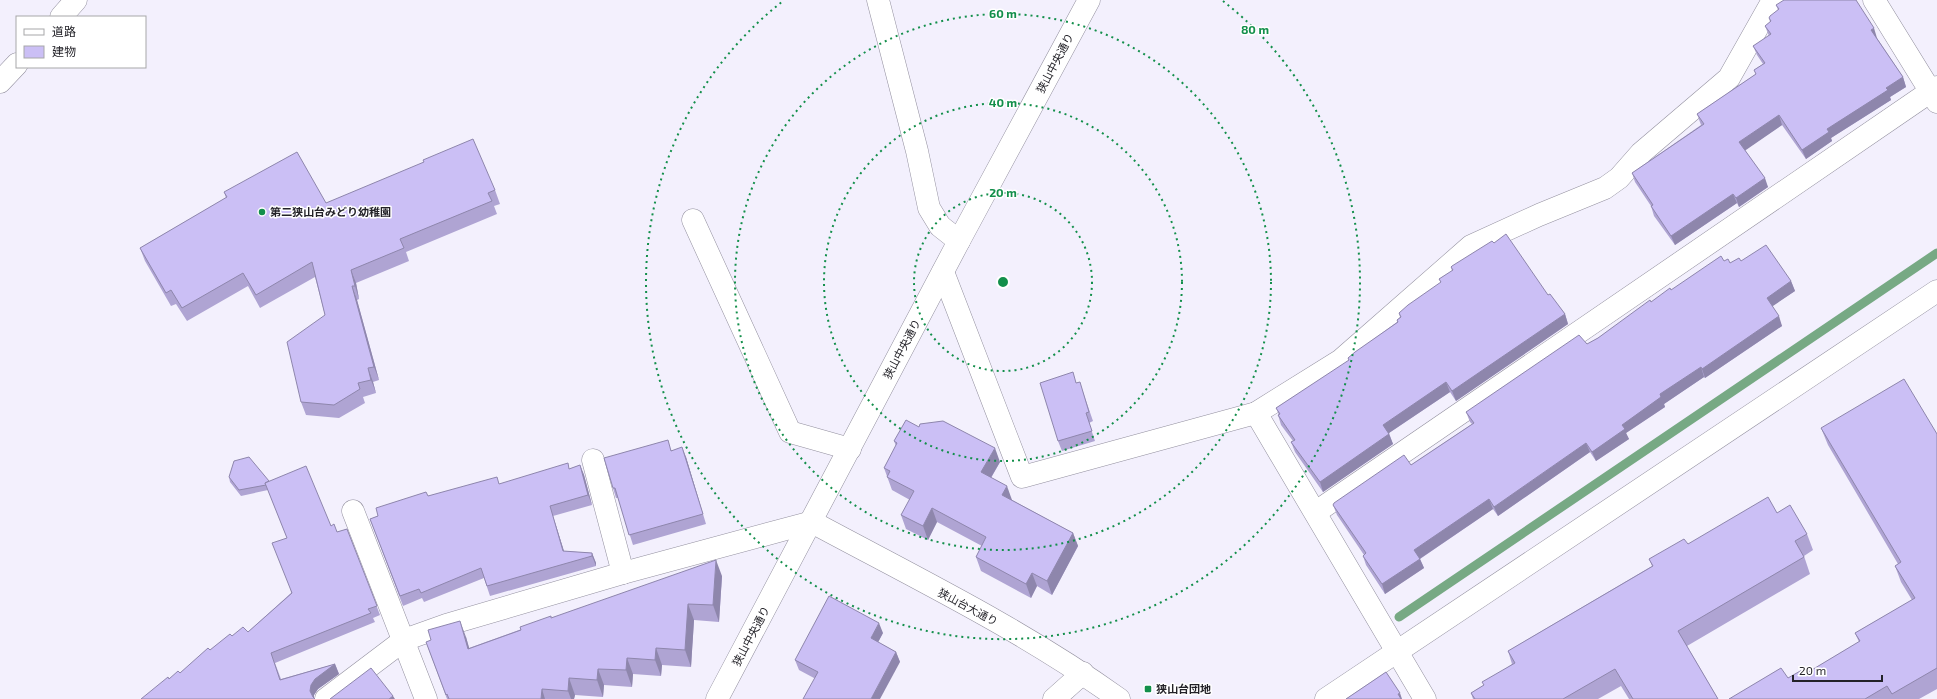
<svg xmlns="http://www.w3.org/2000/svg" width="1937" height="699" font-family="'Exo 2','Noto Sans JP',sans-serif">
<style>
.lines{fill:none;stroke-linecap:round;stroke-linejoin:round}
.stream{stroke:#77a984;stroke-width:9}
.minor-casing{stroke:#93909f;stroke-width:23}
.minor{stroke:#fff;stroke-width:22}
.wall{fill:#afa4d3}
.shaded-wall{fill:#8e86ac}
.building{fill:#cbbff5;stroke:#8e86ac}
.ring{fill:none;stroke:#138f4b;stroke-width:2;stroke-dasharray:2 4}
.poi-dot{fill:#138f4b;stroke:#fff;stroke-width:1.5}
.labels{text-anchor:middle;stroke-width:3;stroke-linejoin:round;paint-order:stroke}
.street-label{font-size:11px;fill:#232228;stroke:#fff}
.poi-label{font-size:11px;font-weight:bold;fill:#232228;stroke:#fff;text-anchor:start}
.centre{fill:#138f4b;stroke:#fff;stroke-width:2}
.ring-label{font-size:12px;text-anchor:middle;font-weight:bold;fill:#138f4b;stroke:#fff;stroke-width:3;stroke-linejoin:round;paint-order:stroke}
</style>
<rect width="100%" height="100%" fill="#f3f0fd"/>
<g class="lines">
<path class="stream" d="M1399,617L1937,253"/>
<defs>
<g id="minor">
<path d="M878,0L917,151L929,208L940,226L959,241"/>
<path d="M1874,0L1937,102"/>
<path d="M61,17L76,0"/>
<path d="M0,82L17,64"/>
<path d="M693,220L790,432L850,449"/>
<path d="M943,272L1022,477L1256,413L1341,360L1471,246L1539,215L1605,188L1619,178L1641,153L1729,78L1773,0"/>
<path d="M1256,413L1425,699"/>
<path d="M593,460L623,573"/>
<path d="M353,511L426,699"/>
<path d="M1316,512L1937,87"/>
<path d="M812,522C916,578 1023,630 1119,699"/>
<path d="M326,699L404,640L446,625L623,573L812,522"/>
<path d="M717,699L959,241L1089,0"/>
<path d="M1054,699L1083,673"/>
<path d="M1326,699L1937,291"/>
</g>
</defs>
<use href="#minor" class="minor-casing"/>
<use href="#minor" class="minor"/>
</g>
<g class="wall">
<path d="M1776,5L1877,38L1903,77L1906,87L1890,97L1891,100L1831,138L1832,141L1806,159L1782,125L1745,150L1768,187L1739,207L1737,203L1675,245L1654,216L1651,206L1635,182L1632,173L1701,125L1697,114L1756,74L1754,70L1763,64L1757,55L1753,46L1769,36L1765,26L1770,22L1769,18L1778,10Z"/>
<path d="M495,190L500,204L494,206L497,214L406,252L409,261L356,283L359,299L357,300L379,380L373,382L376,393L363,397L365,403L339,418L306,415L301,402L325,315L315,277L260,308L248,286L187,321L176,304L171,306L145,261L140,248L226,198L224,192L326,203Z"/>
<path d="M1724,261L1730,263L1741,261L1791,281L1795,291L1772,306L1782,326L1705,378L1704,377L1664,404L1665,407L1626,433L1629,439L1596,461L1590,452L1498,516L1493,509L1420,559L1424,568L1385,594L1366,565L1363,556L1364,555L1337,515L1333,505L1411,465L1472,424L1470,422L1466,412L1598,338L1651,302Z"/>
<path d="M1451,267L1548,295L1565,314L1568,324L1456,401L1450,392L1389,433L1393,444L1323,492L1295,452L1291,442L1293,441L1281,425L1278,415H1279L1276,408L1349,361L1348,358L1397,322V320L1400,317L1399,313L1441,283L1439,279L1452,271Z"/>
<path d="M1077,383L1083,392L1093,421L1089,423L1095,441L1062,451L1058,441Z"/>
<path d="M919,427L1000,462L991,478L1012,500L1073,533L1078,546L1052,595L1037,586L1031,598L981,571L976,557L982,546L937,522L928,540L906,529L901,515L910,500L892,490L884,468L896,446L894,441Z"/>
<path d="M1821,428L1937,434V689L1919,699H1729L1788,678L1805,674L1859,642L1855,633L1912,600L1901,582L1895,566L1898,564L1828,445Z"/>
<path d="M671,450L686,457L706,524L633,545L618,498H616L613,488Z"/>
<path d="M580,465L584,475L592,505L553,516L564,551L592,553L596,563V566L490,596L484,578L424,602L422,598L403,606L370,519L428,496L500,484L569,469Z"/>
<path d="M229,477L269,481L331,526L337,532L347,529L380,615L373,618L375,622L275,663L281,679L335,664L339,674L318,689L314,695V698L169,679L180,673L210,650L232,636L248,632L291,593L287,538L268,490L241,496L230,482Z"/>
<path d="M1777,513L1807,534L1813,550L1804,556L1810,574L1687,646L1718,699H1629L1621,686L1598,699H1473L1471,693L1484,685L1512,664L1508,651L1652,566L1649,559L1688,544Z"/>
<path d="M722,576L719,622L694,620L691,667L662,665L661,676L633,674L632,687L604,685L603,697L575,695L574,699H447L426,642L466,637L469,648L552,618Z"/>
<path d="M883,633L878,642L896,652L900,662L814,678L799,670L795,660Z"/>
</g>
<g class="shaded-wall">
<path d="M1874,28L1877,38L1875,39L1871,30Z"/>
<path d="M1903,77L1906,87L1890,97L1891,100L1831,138L1832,141L1806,159L1802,150L1827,129L1886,88Z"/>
<path d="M1779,115L1782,125L1743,152L1739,142Z"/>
<path d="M1765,178L1768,187L1739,207L1736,198Z"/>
<path d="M1733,194L1737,203L1675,245L1671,236Z"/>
<path d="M351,270L356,283L359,299L355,286Z"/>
<path d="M1791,281L1795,291L1770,308L1767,298Z"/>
<path d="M352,286L357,300L379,380L374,367Z"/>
<path d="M1565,314L1568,324L1456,401L1452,391Z"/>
<path d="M1779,316L1782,326L1705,378L1702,369Z"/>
<path d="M1701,367L1704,377L1664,404L1665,407L1626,433L1629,439L1596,461L1592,452L1622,425L1660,394Z"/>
<path d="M368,368L373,382L376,393L371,380Z"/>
<path d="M1446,382L1450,392L1386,435L1383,425Z"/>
<path d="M1389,434L1393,444L1323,492L1320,482Z"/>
<path d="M1586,443L1590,452L1498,516L1494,507Z"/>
<path d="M682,447L686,457L706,524L703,514Z"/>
<path d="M995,448L1000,462L986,486L981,472Z"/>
<path d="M580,465L584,475L592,505L588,495Z"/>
<path d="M1007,486L1012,500L1007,509L1002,495Z"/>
<path d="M1489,499L1493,509L1418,560L1414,550Z"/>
<path d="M550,506L553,516L567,561L563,551Z"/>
<path d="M932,508L937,522L928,540L923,526Z"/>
<path d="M1073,533L1078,546L1052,595L1047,581Z"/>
<path d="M592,553L596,563V566L592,556Z"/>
<path d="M1420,559L1424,568L1385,594L1382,584Z"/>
<path d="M716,560L722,576L719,622L713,605Z"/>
<path d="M1032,573L1037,586L1031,598L1026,584Z"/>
<path d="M688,604L694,620L691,667L685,650Z"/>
<path d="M460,621L466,637L474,665L468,649Z"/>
<path d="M879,623L883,633L875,648L871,638Z"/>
<path d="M656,648L662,665L661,676L655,660Z"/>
<path d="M896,652L900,662L880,699H871Z"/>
<path d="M627,658L633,674L632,687L626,670Z"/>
<path d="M335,664L339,674L318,689L314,695V699L310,691L311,685L315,679Z"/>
<path d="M598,669L604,685L603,697L597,680Z"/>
<path d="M569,678L575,695L574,699H571L568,691Z"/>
<path d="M542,689L545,699H541Z"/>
<path d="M1400,693L1402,699H1400L1398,694Z"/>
<path d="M393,696L395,699H389Z"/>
</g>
<g class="building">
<path d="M1784,0H1856L1874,28L1871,30L1903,77L1886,88L1888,90L1827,129L1829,132L1802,150L1779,115L1739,142L1765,178L1736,198L1733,194L1671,236L1651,206L1653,205L1632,173L1704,124L1697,114L1756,74L1754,70L1765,63L1753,46L1771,34L1765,26L1771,21L1769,18L1770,16L1779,9L1776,5Z"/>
<path d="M473,139L495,190L488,193L492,201L400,239L404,248L351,270L355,286H352L374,367L368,368L371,380L358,383L360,389L334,405L301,402L287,342L325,315L312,262L256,295L243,273L182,308L171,290L166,293L140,248L227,197L224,192L297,152L326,203L424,162L423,160Z"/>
<path d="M1506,234L1548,295L1550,294L1565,314L1452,391L1446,382L1383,425L1389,434L1320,482L1291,442L1295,440L1278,415L1280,414L1276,408L1349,360L1348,358L1355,352L1398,322L1397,320L1401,317L1399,313L1408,305L1441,282L1439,279L1453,270L1451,267L1452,266L1492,241L1494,243Z"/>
<path d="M1766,245L1791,281L1767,298L1779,316L1702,369L1701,367L1660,394L1661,397L1622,425L1625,429L1592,452L1586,443L1494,507L1489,499L1414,550L1420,559L1382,584L1363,556L1366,553L1333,505L1334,503L1404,455L1411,465L1474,423L1466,412L1579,335L1587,344L1598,338L1650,300L1651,302L1670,288L1671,290L1721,256L1724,261L1728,259L1730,263L1739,258L1741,261Z"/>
<path d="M1073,372L1076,383L1080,382L1089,412L1086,413L1092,431L1058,441L1040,383Z"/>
<path d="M1904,379L1937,434V668L1892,694L1887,686L1865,699H1729L1781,668L1788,678L1802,670L1805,674L1860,641L1855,633L1915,598L1895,566L1901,562L1821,428Z"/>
<path d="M906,420L919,427L920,424L943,421L995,448L981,472L1007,486L1002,495L1073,533L1047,581L1032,573L1026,584L976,557L986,537L932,508L923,526L901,515L914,491L887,477L890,471L884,468L897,443L894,441Z"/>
<path d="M668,440L671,451L682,447L703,514L629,535L615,488H613L604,458Z"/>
<path d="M249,457L269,481L265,483L266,485L239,490L229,477L234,461Z"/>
<path d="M568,463L569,469L580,465L588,495L550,506L563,551L592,553V556L487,586L481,568L421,593L419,589L400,596L370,519L378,516L376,508L426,492L428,496L497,477L499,484Z"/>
<path d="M306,466L331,526L334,524L337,532L347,529L377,606L368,609L371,613L271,653L280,680L335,664L315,679L311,685L310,691L313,697L315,699H141L168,677L169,679L178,671L180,673L208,648L210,650L230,634L232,636L243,627L248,632L292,593L272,543L287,538L265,483Z"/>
<path d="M1768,497L1777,513L1790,505L1807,534L1795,541L1804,557L1678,631L1718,699H1633L1615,669L1563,699H1475L1471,693L1484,685L1482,682L1515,663L1508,651L1653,566L1649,559L1684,539L1688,544Z"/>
<path d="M716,560L713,605L688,604L685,650L656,648L655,660L627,658L626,670L598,669L597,680L569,678L568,691L542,689L541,699H449L447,694L446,695L426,642L431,640L428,630L460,621L468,649L521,630L520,627L551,616V618Z"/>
<path d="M829,596L879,623L871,638L896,652L871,699H803L818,672L795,660Z"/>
<path d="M371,668L393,696L389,699H330Z"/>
<path d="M1386,672L1400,693L1398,694L1401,699H1346Z"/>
</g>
<g class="ring">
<circle cx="1003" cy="282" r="89"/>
<circle cx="1003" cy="282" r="179"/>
<circle cx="1003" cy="282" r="268"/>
<path d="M1223 1A357 357 0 1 1 783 1"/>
</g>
<g class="poi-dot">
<circle cx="262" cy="212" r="4"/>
<rect x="1144" y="685" width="8" height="8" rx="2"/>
</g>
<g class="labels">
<g class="street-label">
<text transform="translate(1055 63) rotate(-62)" y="4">狭山中央通り</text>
<text transform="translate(902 349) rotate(-62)" y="4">狭山中央通り</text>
<text transform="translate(968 607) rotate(28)" y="4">狭山台大通り</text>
<text transform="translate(751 636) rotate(-62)" y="4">狭山中央通り</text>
</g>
<g class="poi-label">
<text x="270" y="216">第二狭山台みどり幼稚園</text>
<text x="1156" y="693">狭山台団地</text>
</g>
</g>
<circle cx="1003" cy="282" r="6" class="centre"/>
<g class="ring-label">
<text x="1003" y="18">60 m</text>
<text x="1255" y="34">80 m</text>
<text x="1003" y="107">40 m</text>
<text x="1003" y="197">20 m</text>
</g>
<rect x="16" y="16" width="130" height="52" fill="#ffffff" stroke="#a7a7a9"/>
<rect x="24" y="29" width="20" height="6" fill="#ffffff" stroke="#a7a7a9"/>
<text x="52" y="36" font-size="12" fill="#232228">道路</text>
<rect x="24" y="46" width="20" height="12" fill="#cbbff5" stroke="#a7a7a9"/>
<text x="52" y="56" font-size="12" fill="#232228">建物</text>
<path d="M1793 675v6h89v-6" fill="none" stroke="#232228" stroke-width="2"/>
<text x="1799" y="675" font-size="12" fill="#232228" stroke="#ffffff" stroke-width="3" paint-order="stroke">20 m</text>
</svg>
